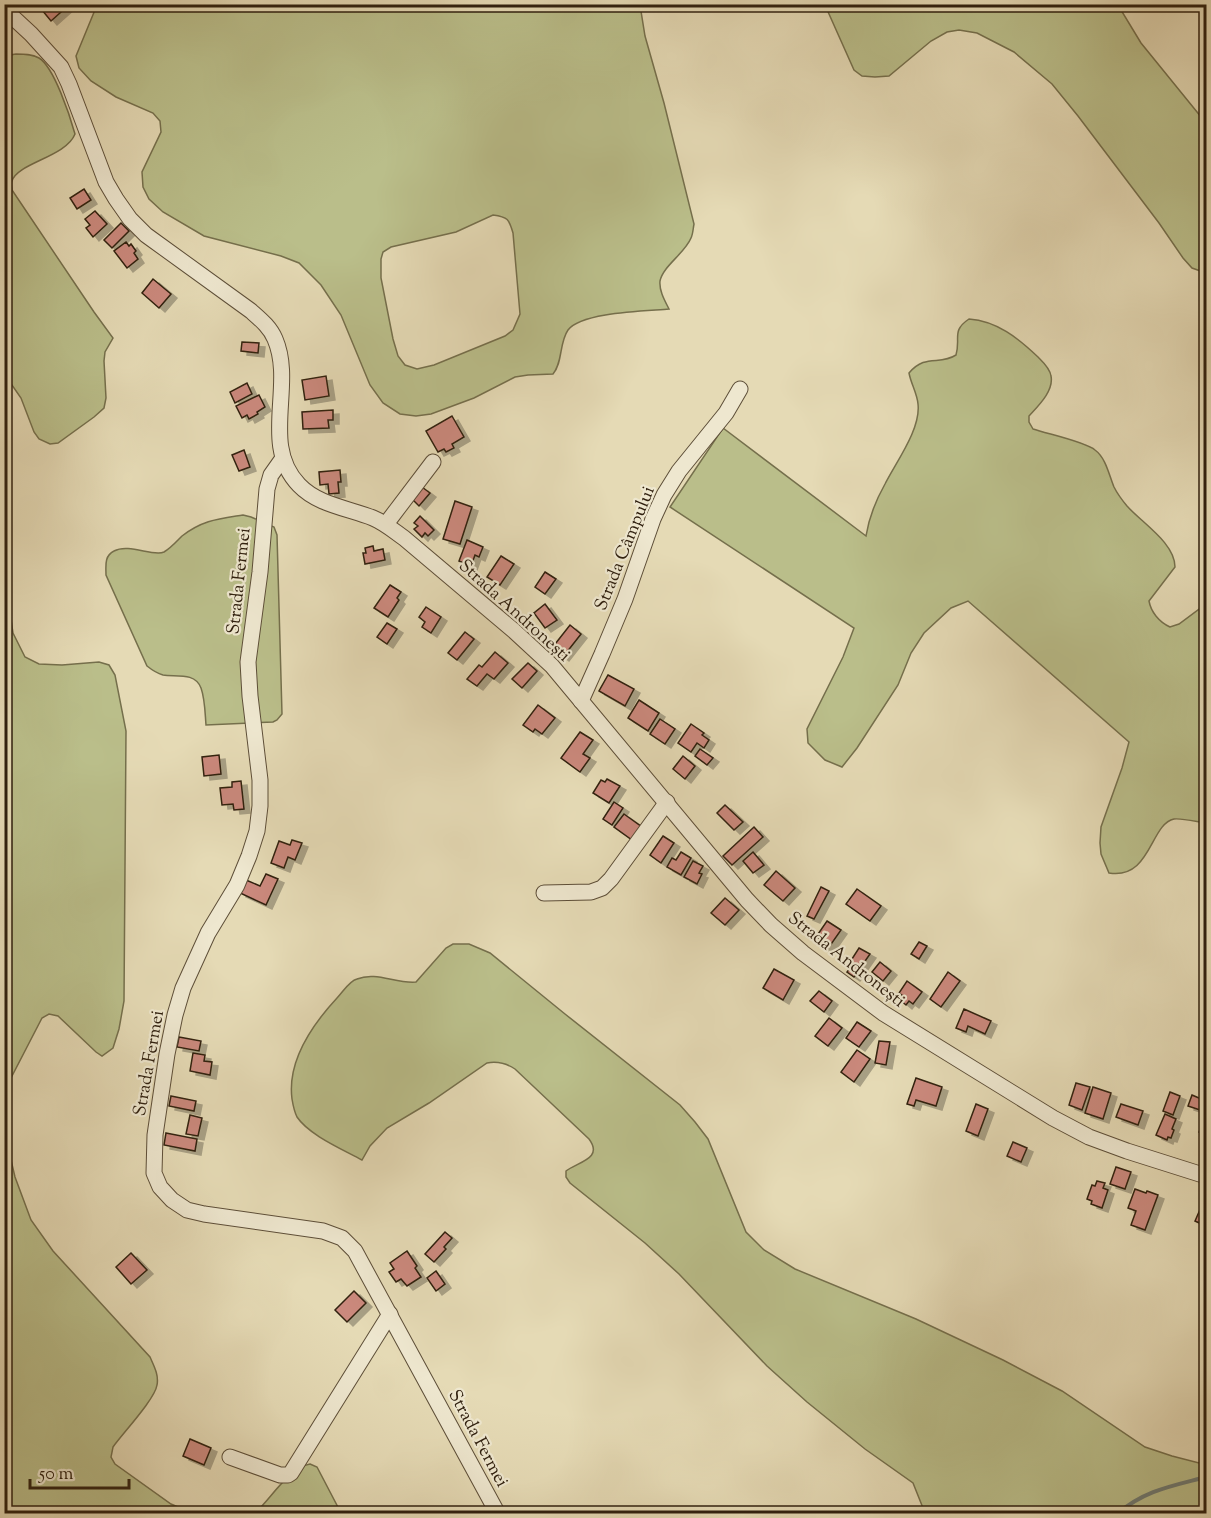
<svg xmlns="http://www.w3.org/2000/svg" width="1211" height="1518" font-family="'Sorts Mill Goudy',serif">
<style>
.green{fill:#babe8a;stroke:#756f4c;stroke-width:1.5;fill-rule:evenodd}
.lines{fill:none;stroke-linecap:round;stroke-linejoin:round}
.stream{stroke:#6f7b74;stroke-width:4}
.building{fill:#cb897d;stroke:#30200f;stroke-width:1.5;filter:url(#shadow)}
.minor-casing{stroke:#5d4e38;stroke-width:17}
.minor{stroke:#eee7cf;stroke-width:15}
.labels{text-anchor:middle;stroke-width:4.5;stroke-linejoin:round;paint-order:stroke}
.street-label{font-size:18px;fill:#30200f;stroke:#eee7cf}
</style>
<defs>
<filter id="shadow"><feDropShadow dx="6" dy="4" stdDeviation="0" flood-color="#0004"/></filter>
</defs>
<rect width="100%" height="100%" fill="#e5dab5"/>
<filter id="stains"><feTurbulence type="fractalNoise" baseFrequency=".00333" numOctaves="4"/><feColorMatrix values="0 0 0 0 .2 0 0 0 0 .09 0 0 0 0 .02 0 0 0 .5 -.17"/></filter>
<radialGradient id="worn" r=".72"><stop offset=".6" stop-color="#630" stop-opacity="0"/><stop offset="1" stop-color="#630" stop-opacity=".3"/></radialGradient>
<g class="green">
<path d="M97,5H640L645,36L664,103L694,224C693,229 693,234 691,238C685,253 663,266 660,281C659,291 665,301 669,309C647,311 581,312 568,330C559,343 563,362 553,374L528,375L515,377L474,398L431,414L416,416L400,414L383,403L370,385L341,315L321,285L299,263L281,256L204,236L163,212L149,199L143,187L142,172L161,132L160,121L153,113L116,97L91,81L79,68L76,56ZM493,215C508,217 509,219 513,233L520,314L513,330L505,336L434,365L417,369L405,365L398,356L393,339L381,278V259L383,252L391,247L456,232Z"/>
<path d="M825,5H1118L1141,43L1206,123V273L1192,268L1183,258L1159,223L1078,116L1052,84L1014,52L977,33L959,30L947,32L931,41L889,76L875,77L862,76L854,70Z"/>
<path d="M16,54C24,54 32,54 39,58C54,67 70,116 75,134C66,157 17,163 12,181C11,184 12,187 12,190L94,312L113,338L105,352L104,361L106,398L104,408L94,417L58,443L50,444L39,439L34,432L21,398L5,375L4,56Z"/>
<path d="M969,319C997,321 1018,338 1038,357C1043,362 1050,368 1051,376C1054,391 1038,406 1029,416V422L1033,429C1048,434 1086,442 1095,450C1106,458 1109,475 1114,487C1117,493 1122,500 1127,506C1142,523 1175,543 1175,567L1149,601C1151,612 1159,622 1170,627L1179,624L1202,607L1206,606V823C1198,822 1182,818 1174,819C1150,824 1151,880 1109,873L1101,854L1100,843L1101,827L1122,768L1129,742L968,601L951,608L924,633L911,653L898,685L857,748L842,767L825,760L808,743L807,729L843,657L854,628L670,507L723,428L866,536C869,517 876,500 885,484C896,462 921,429 918,404C917,393 911,384 909,373C926,353 939,366 956,355C961,338 951,331 969,319Z"/>
<path d="M243,515L251,517L274,527L277,535L282,714L277,720L273,722L206,725C205,713 205,699 201,688C195,672 176,677 163,675C156,673 152,670 147,666L106,575C106,566 104,556 114,551C129,543 153,557 164,552C171,548 177,541 182,536C203,520 218,519 243,515Z"/>
<path d="M5,562L10,581L9,606L13,633L25,657L39,664L62,665L99,662L109,665L115,675L126,731L124,1001L119,1029L113,1048L102,1056L96,1052L58,1016L49,1014L42,1018L11,1078L5,1101Z"/>
<path d="M453,944H469L490,953L565,1014L680,1105L695,1122L708,1139L746,1232L764,1250L795,1269L916,1319L1003,1360L1062,1391L1145,1447L1172,1456L1199,1463L1206,1461V1513H925L913,1483L865,1449L807,1402L767,1366L679,1274L645,1243L570,1183L566,1177V1171C577,1162 604,1159 589,1139L515,1069C506,1063 498,1061 487,1063L429,1103L387,1128L370,1146L362,1160C342,1149 309,1135 297,1117C294,1111 293,1105 292,1099C287,1061 312,1025 337,998C343,992 349,981 357,979C376,971 396,984 416,982L446,948Z"/>
<path d="M4,1120L5,1135L15,1177L31,1220L53,1251L150,1357C154,1366 159,1375 157,1385C155,1399 123,1433 113,1447L111,1457L115,1464L171,1504L192,1513H5Z"/>
<path d="M310,1464L317,1467L341,1513L254,1514C271,1499 288,1468 310,1464Z"/>
</g>
<g class="lines">
<path class="stream" d="M1117,1514C1145,1490 1172,1486 1206,1477"/>
</g>
<g class="building">
<path d="M37,4H70L51,21Z"/>
<path d="M84,189L91,200L77,209L70,198Z"/>
<path d="M95,211L107,224L93,237L86,228L90,225L85,219Z"/>
<path d="M121,223L129,231L112,248L104,240Z"/>
<path d="M126,242L129,246L131,244L136,251L134,253L138,259L127,268L114,251Z"/>
<path d="M153,279L171,294L159,308L142,293Z"/>
<path d="M242,342L259,343L258,353L241,351Z"/>
<path d="M326,376L329,396L305,400L302,380Z"/>
<path d="M247,383L252,394L235,403L230,392Z"/>
<path d="M259,395L265,407L257,412L258,414L249,419L247,415L242,418L236,406Z"/>
<path d="M333,410V420H328L329,428L303,429L302,412Z"/>
<path d="M452,416L464,437L452,444L454,448L446,452L444,449L438,452L426,431Z"/>
<path d="M244,450L250,467L239,471L232,455Z"/>
<path d="M340,470L341,482H338L339,493L329,494L328,484L320,485L319,472Z"/>
<path d="M422,487L430,493L419,506L412,499Z"/>
<path d="M455,501L472,507L460,544L443,539Z"/>
<path d="M420,516L434,530L428,536L425,533L422,537L414,529L418,526L414,523Z"/>
<path d="M467,540L483,547L479,557L475,555L471,566L459,561Z"/>
<path d="M373,546L374,551L383,549L385,560L365,564L363,553H366L365,548Z"/>
<path d="M501,556L514,564L500,585L487,577Z"/>
<path d="M545,572L556,579L545,594L535,587Z"/>
<path d="M390,585L401,592L397,598L399,600L388,617L374,608Z"/>
<path d="M545,604L557,620L545,628L534,613Z"/>
<path d="M426,607L441,617L431,633L422,627L425,622L419,617Z"/>
<path d="M387,623L397,629L387,644L377,637Z"/>
<path d="M570,625L581,634L563,657L552,648Z"/>
<path d="M465,632L474,639L457,660L448,653Z"/>
<path d="M495,652L508,663L494,679L487,674L477,686L467,679L479,665L482,667Z"/>
<path d="M528,663L537,671L522,688L512,679Z"/>
<path d="M608,675L634,689L625,706L599,691Z"/>
<path d="M639,700L659,713L648,731L628,718Z"/>
<path d="M538,705L555,718L542,734L535,729L533,732L523,725Z"/>
<path d="M660,719L675,729L665,744L650,734Z"/>
<path d="M691,724L704,733L702,735L709,740L704,748L697,743L691,752L678,743Z"/>
<path d="M580,732L593,740L583,754L590,758L580,772L561,758Z"/>
<path d="M700,749L713,758L707,765L695,756Z"/>
<path d="M219,755L221,774L204,776L202,757Z"/>
<path d="M683,756L695,766L685,779L673,769Z"/>
<path d="M607,779L620,786L609,803L593,793L601,780L605,782Z"/>
<path d="M241,781L244,809L234,810L233,804L222,805L220,788L232,787V782Z"/>
<path d="M614,802L623,808L612,825L603,819Z"/>
<path d="M725,805L743,822L734,830L717,813Z"/>
<path d="M624,814L642,827L632,840L614,827Z"/>
<path d="M754,827L763,837L732,865L723,856Z"/>
<path d="M663,836L674,843L661,863L650,855Z"/>
<path d="M292,840L302,843L295,860L288,857L284,868L271,863L279,841L290,845Z"/>
<path d="M681,852L691,858L681,875L667,867L672,858L676,860Z"/>
<path d="M753,852L764,865L753,873L743,861Z"/>
<path d="M693,861L703,866L699,873L702,874L697,884L684,877Z"/>
<path d="M776,871L795,888L783,901L764,885Z"/>
<path d="M266,874L278,879L266,905L240,893L246,880L260,886Z"/>
<path d="M821,887L829,891L814,919L807,916Z"/>
<path d="M857,889L881,906L870,921L846,904Z"/>
<path d="M725,898L739,910L725,925L711,913Z"/>
<path d="M827,921L841,930L827,950L820,945L823,941L816,937Z"/>
<path d="M919,942L927,946L919,959L911,954Z"/>
<path d="M859,948L870,954L854,977L847,972L853,964L850,962Z"/>
<path d="M880,962L891,971L883,981L872,972Z"/>
<path d="M774,969L794,980L783,1000L763,988Z"/>
<path d="M948,972L960,981L941,1007L930,999Z"/>
<path d="M907,981L922,992L913,1004L909,1001L906,1005L900,1000L903,996L899,993Z"/>
<path d="M819,991L832,1001L824,1012L810,1001Z"/>
<path d="M964,1009L991,1021L985,1034L968,1026L966,1032L956,1028Z"/>
<path d="M829,1018L842,1028L828,1046L815,1036Z"/>
<path d="M857,1022L871,1031L859,1047L846,1038Z"/>
<path d="M179,1037L201,1041L199,1051L177,1047Z"/>
<path d="M879,1041L890,1042L886,1065L875,1063Z"/>
<path d="M857,1050L870,1059L854,1082L841,1072Z"/>
<path d="M193,1053L205,1055L204,1061L212,1062L210,1075L190,1071Z"/>
<path d="M916,1078L942,1087L936,1106L916,1100L914,1106L907,1104Z"/>
<path d="M1076,1083L1090,1087L1082,1110L1069,1105Z"/>
<path d="M1093,1087L1111,1093L1103,1119L1085,1113Z"/>
<path d="M1170,1092L1180,1096L1173,1115L1163,1111Z"/>
<path d="M1192,1095L1206,1101V1112L1188,1106Z"/>
<path d="M171,1096L196,1101L194,1111L169,1106Z"/>
<path d="M976,1104L988,1109L978,1136L966,1131Z"/>
<path d="M1121,1104L1143,1111L1138,1125L1116,1117Z"/>
<path d="M1165,1114L1176,1119L1172,1129L1174,1130L1171,1138L1168,1137L1167,1140L1156,1135Z"/>
<path d="M190,1115L202,1118L198,1136L186,1134Z"/>
<path d="M1205,1118L1206,1119V1135L1199,1132Z"/>
<path d="M166,1133L197,1139L195,1151L164,1145Z"/>
<path d="M1013,1142L1027,1148L1021,1162L1007,1156Z"/>
<path d="M1116,1167L1131,1172L1125,1189L1110,1184Z"/>
<path d="M1097,1181L1105,1183L1103,1188L1108,1190L1102,1208L1091,1204L1092,1201L1087,1199L1092,1185L1095,1186Z"/>
<path d="M1135,1189L1146,1193L1147,1191L1158,1195L1145,1230L1131,1225L1136,1211L1128,1208Z"/>
<path d="M1202,1205L1206,1207V1226L1195,1221Z"/>
<path d="M445,1232L452,1238L444,1247L446,1249L434,1262L425,1254Z"/>
<path d="M407,1251L417,1266L415,1268L421,1277L407,1286L401,1279L396,1282L389,1272L394,1269L390,1263Z"/>
<path d="M131,1253L147,1270L131,1284L116,1267Z"/>
<path d="M436,1271L445,1284L436,1291L427,1278Z"/>
<path d="M354,1291L366,1303L347,1322L335,1310Z"/>
<path d="M190,1439L211,1448L204,1465L183,1456Z"/>
</g>
<g class="lines">
<defs>
<g id="minor">
<path d="M4,9L31,34L61,67L69,84L106,182L116,199L130,219L146,235L251,311C260,319 270,327 275,339C295,385 260,445 299,485C318,505 348,508 373,518C385,523 394,531 404,538L513,630L552,666L747,900L771,925L803,953L883,1013L1053,1118L1089,1137L1127,1151L1206,1176"/>
<path d="M283,458L271,475L267,489L260,572L248,662L250,696L260,780V806L257,831L249,856L237,885L208,933L183,988L175,1015L167,1054L155,1135L154,1173L160,1187L172,1200L187,1210L204,1214L323,1231L342,1238L355,1251L368,1275L498,1514"/>
<path d="M386,524L433,462"/>
<path d="M581,701L602,654L625,599L653,519L664,495L679,471L726,413L740,389"/>
<path d="M544,893L591,892L602,888L611,879L667,802"/>
<path d="M230,1457L280,1475H288L291,1473L390,1314"/>
</g>
</defs>
<use href="#minor" class="minor-casing"/>
<use href="#minor" class="minor"/>
</g>
<g class="labels">
<g class="street-label">
<text transform="translate(624 548) rotate(-68)" y="6">Strada Câmpului</text>
<text transform="translate(238 581) rotate(-84)" y="6">Strada Fermei</text>
<text transform="translate(515 610) rotate(42)" y="6">Strada Andronești</text>
<text transform="translate(847 959) rotate(38)" y="6">Strada Andronești</text>
<text transform="translate(148 1063) rotate(-80)" y="6">Strada Fermei</text>
<text transform="translate(479 1438) rotate(62)" y="6">Strada Fermei</text>
</g>
</g>
<rect width="1211" height="1518" fill="none" stroke="#e5dab5" stroke-width="24"/>
<rect x="6" y="6" width="1199" height="1506" fill="none" stroke="#30200f" stroke-width="3"/>
<rect x="12" y="12" width="1187" height="1494" fill="none" stroke="#30200f" stroke-width="1.5"/>
<path d="M30 1479v9h99v-9" fill="none" stroke="#30200f" stroke-width="3"/>
<text x="39" y="1479" font-size="18" fill="#30200f" stroke="#eee7cf" stroke-width="4.5" paint-order="stroke">50 m</text>
<rect width="100%" height="100%" filter="url(#stains)"/>
<rect width="100%" height="100%" fill="url(#worn)"/>
</svg>
